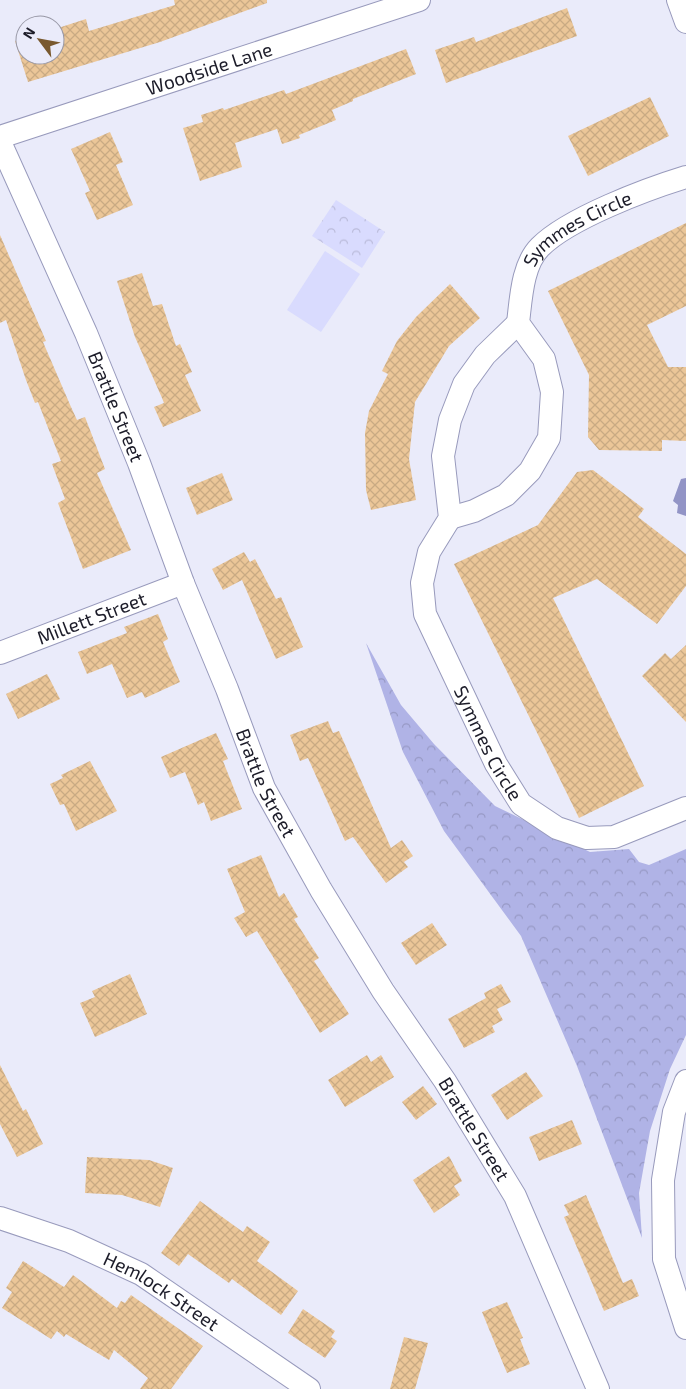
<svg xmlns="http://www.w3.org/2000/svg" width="686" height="1389" font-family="'Exo 2',sans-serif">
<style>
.green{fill:#d9dbfe}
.forest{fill:url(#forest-crowns)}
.park{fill:url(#park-crowns)}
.water{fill:#9294c6}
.building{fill:url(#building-cross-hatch)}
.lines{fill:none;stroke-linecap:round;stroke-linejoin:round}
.street-casing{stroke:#989abc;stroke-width:24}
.street{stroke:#fff;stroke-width:22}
.labels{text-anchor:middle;stroke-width:4.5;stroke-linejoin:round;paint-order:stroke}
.street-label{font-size:19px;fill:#1c1c29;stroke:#eaebfa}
</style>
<defs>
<pattern id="forest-crowns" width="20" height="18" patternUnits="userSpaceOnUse" patternTransform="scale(1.25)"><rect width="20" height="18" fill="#b0b3e6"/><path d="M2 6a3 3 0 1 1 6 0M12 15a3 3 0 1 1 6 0" fill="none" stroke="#9799c5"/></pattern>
<pattern id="park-crowns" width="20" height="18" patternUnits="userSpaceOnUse" patternTransform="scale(1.25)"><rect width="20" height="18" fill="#d9dbfe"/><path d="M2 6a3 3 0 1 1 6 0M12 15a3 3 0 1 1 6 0" fill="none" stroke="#babbda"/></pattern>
<pattern id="building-cross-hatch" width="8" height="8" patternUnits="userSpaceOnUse" patternTransform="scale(1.25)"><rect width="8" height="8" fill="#ebc698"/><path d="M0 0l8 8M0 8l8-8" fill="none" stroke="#c9aa83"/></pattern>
</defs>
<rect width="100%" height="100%" fill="#eaebfa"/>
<path class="green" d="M325,251L360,274L321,332L287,310Z"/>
<path class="forest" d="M366,643L401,705L434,744L495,806L590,852L629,849L639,862L649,865L686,849V1035L670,1069L650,1131L639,1193L642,1238L577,1066L521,936L444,831L403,752Z"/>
<path class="park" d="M336,200L385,232L362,268L312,236Z"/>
<path class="water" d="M686,478V516L677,513L678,505L673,501L681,479Z"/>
<g class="building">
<path d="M174,0H267V3L160,42L28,82L15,41L25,38V55H55V29L86,19L89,31L175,5Z"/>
<path d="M567,8L577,36L446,83L435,50L474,37L476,42Z"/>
<path d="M406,49L416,74L353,99V101L332,110L336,120L299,135L300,138L282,144L277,129L235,143L242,167L200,181L183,128L203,122L201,115L223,108L224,110L284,90L286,94Z"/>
<path d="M650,97L669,136L588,176L568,136Z"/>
<path d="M110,132L123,162L116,165L133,205L97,220L85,193L90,191L71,149Z"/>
<path d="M686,223V306L647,325L668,367H686V441L662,440V451L599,450L588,437L589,375L548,291Z"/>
<path d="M0,235L46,341L43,342L71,407L77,420L85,417L105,469L97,473L131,550L83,569L58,503L65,499L52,464L61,461L38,402L35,403L26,380L6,320L0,323Z"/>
<path d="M142,273L153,306L162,304L176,346L180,344L192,372L185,375L201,411L163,427L154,407L164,403L162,398L135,337L117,281Z"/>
<path d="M450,284L480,318L449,346L415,402L409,459L416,500L371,510L366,490L365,433L369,411L388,374L382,371L397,341L416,317Z"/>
<path d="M593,470L644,509L638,517L686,554V586L657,624L597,579L553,598L644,786L579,818L454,564L538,525L577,472Z"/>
<path d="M222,473L233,500L197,515L186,488Z"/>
<path d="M244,552L250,562L255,559L276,599L281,597L303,647L276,659L242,580L223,590L212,569Z"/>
<path d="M158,614L168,639L163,642L180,682L145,698L142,692L127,698L112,664L87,674L78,652L127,633L124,627Z"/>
<path d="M686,645V722L642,676L665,653L671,659Z"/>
<path d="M47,674L60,699L18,719L6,694Z"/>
<path d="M328,721L333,733L339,731L391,848L402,840L413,856L404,862L408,867L386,883L353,837L345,841L308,758L300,761L290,735Z"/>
<path d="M216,733L228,759L223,761L242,809L211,821L204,802L198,805L185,772L170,778L161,757Z"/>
<path d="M90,761L117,811L76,831L64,804L60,805L50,784L63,778L61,775Z"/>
<path d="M261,855L279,897L284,893L298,917L294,919L319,958L314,961L349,1014L320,1033L257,931L246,937L234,918L245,912L227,869Z"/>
<path d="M432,923L447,945L416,965L401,943Z"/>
<path d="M130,974L147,1014L95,1037L80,1003L95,997L92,991Z"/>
<path d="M501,984L511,1002L497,1009L503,1020L492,1026L495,1032L464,1048L448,1019L486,998L484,993Z"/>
<path d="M367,1055L371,1062L381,1055L394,1077L345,1107L328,1080Z"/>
<path d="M0,1065L23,1111L26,1109L43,1144L17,1157L0,1124Z"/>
<path d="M526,1072L543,1096L507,1120L491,1095Z"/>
<path d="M423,1086L437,1104L416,1120L402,1102Z"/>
<path d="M572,1120L582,1144L539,1161L529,1137Z"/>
<path d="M449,1156L462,1181L454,1186L460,1195L434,1213L413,1180Z"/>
<path d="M87,1157L149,1160L173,1168L160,1207L122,1195L85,1193Z"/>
<path d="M586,1195L623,1283L632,1279L639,1296L604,1311L564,1217L569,1215L564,1205Z"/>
<path d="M200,1201L243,1232L247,1226L270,1242L257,1261L298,1291L281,1315L232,1279L229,1283L188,1254L179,1266L161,1253Z"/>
<path d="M23,1261L64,1287L73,1275L117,1308L121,1301L125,1303L131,1295L203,1346L171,1389H140L148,1378L114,1350L109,1360L66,1334L64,1337L57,1331L51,1339L2,1308L12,1292L6,1288Z"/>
<path d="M507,1302L523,1338L520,1339L530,1364L507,1373L482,1312Z"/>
<path d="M303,1309L335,1331L331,1337L337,1341L325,1358L288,1333Z"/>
<path d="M404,1337L428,1343L415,1389H390Z"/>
</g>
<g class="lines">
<defs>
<g id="street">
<path d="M678,0L686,22"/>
<path id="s1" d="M0,137L419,0"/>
<path id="s2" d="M0,142L86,333L139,463L183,583L227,689L264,788L321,890L383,991L445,1081L515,1196L598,1389"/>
<path id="s3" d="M518,323L485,355L464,384L450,420L443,456L450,518L429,552L422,583L425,614L496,764L521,804L557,828L587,838L614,837L686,808"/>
<path id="s4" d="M450,518L474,511L506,495L530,471L549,438L552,392L544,359L518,323C521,299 522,265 540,247C569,218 647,189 686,177"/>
<path id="s5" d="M0,653L183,583"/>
<path d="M686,1081L674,1112L663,1180L664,1259L686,1328"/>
<path id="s6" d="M0,1218L69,1241L141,1274L309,1389"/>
</g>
</defs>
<use href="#street" class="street-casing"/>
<use href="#street" class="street"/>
</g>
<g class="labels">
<g class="street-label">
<text dy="7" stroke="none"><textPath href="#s1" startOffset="220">Woodside Lane</textPath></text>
<text dy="7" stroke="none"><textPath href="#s4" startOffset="379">Symmes Circle</textPath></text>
<text dy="7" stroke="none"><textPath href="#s2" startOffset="289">Brattle Street</textPath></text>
<text dy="7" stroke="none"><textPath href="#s5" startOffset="98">Millett Street</textPath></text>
<text dy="7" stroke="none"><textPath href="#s3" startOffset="466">Symmes Circle</textPath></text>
<text dy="7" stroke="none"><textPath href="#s2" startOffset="694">Brattle Street</textPath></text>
<text dy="7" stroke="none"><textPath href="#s2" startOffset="1099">Brattle Street</textPath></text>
<text dy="7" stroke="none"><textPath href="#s6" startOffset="178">Hemlock Street</textPath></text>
</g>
</g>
<g transform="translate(40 40) rotate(302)"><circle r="24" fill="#eaebfa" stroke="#9898a6"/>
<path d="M0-4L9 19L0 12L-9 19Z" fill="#79592f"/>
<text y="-8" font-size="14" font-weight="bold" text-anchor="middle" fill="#1c1c29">N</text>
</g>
</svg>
